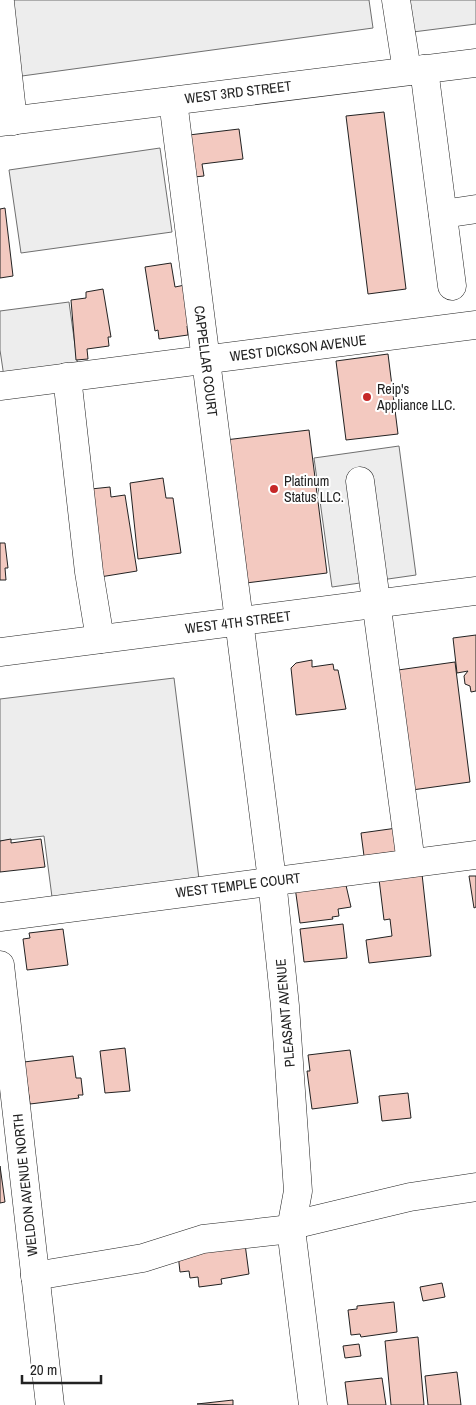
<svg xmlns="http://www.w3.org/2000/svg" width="476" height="1405" font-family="'Archivo Narrow',sans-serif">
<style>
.parking{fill:#ededed;stroke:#6f6f6f}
.building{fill:#f3c9c0;stroke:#222}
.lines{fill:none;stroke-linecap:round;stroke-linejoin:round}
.minor-casing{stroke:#222;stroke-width:29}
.major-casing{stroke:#222;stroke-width:29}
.minor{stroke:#fff;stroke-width:28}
.major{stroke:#fff;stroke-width:28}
.poi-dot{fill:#c62828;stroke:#fff;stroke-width:2}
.labels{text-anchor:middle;stroke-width:4;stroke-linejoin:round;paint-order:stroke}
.street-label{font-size:14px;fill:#222;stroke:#fff}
.poi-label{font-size:14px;fill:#222;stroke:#fff;text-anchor:start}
</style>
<rect width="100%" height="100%" fill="#fff"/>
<g class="parking">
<path d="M0,0H369L373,28L0,79Z"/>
<path d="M409,0H476V24L413,32Z"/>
<path d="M160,148L172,232L21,253L9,170Z"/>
<path d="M69,302L78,367L4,377L0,350V311Z"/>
<path d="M399,446L416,575L332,587L314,458Z"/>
<path d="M174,678L199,879L52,897L44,836L0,841V699Z"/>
</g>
<g class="building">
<path d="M384,112L406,289L368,294L346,116Z"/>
<path d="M239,129L243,159L202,164L204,176L194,177L189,135Z"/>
<path d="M5,208L13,276L0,278V209Z"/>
<path d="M171,263L175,287L185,285L190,325L187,326L188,335L159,339L158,330L155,331L145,267Z"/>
<path d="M103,289L111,337H108L109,346L87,349L88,359L76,360L71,300L86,298V292Z"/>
<path d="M388,354L398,434L346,440L336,361Z"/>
<path d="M309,430L327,573L246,583L225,440Z"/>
<path d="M163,478L166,498H173L181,553L138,559L130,483Z"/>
<path d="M110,487L111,497L125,495L137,571L100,577L91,489Z"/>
<path d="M0,543H5L8,568H5L6,580H0Z"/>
<path d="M476,635V691L471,692L470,686L465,684L464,676L468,671L457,673L453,638Z"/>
<path d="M312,660V667L333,664L334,670H338L346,709L296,715L291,668L296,663Z"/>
<path d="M455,662L470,782L412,790L398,670Z"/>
<path d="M397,828L400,851L364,856L361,833Z"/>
<path d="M11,839V843L41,839L45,867L0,872V841Z"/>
<path d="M422,874L431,956L369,963L366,940L392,936L390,919L384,920L379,879Z"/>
<path d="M469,876H476V907L474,908Z"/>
<path d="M345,881L351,907L338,909L339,916L332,917L333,919L300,923L295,887Z"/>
<path d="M343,924L347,958L304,962L300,929Z"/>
<path d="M63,929L68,965L27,970L23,939L30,938L29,933Z"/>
<path d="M125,1048L130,1091L105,1093L100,1051Z"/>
<path d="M350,1050L358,1103L312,1109L307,1071H310L308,1055Z"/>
<path d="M73,1056L76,1078H81L83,1095H78L79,1098L30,1104L24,1062Z"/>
<path d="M408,1093L411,1118L382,1121L379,1096Z"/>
<path d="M0,1166L5,1202L0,1203Z"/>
<path d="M245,1244L249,1274L221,1279L222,1284L199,1287L198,1277L190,1278L189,1271L180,1272L178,1254Z"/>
<path d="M442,1283L445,1297L423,1301L420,1287Z"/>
<path d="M394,1302L397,1332L361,1337L360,1334L351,1335L348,1310L357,1309V1306Z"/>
<path d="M418,1337L424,1405H391L385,1341Z"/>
<path d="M359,1344L361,1356L345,1358L343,1346Z"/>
<path d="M457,1372L461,1405H428L425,1376Z"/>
<path d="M382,1378L386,1405H348L345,1382Z"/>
<path d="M233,1400V1405L197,1404Z"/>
</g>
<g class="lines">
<defs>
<g id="minor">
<path d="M396,0L407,71"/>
<path d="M0,2L13,121"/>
<path d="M424,69L452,286"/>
<path d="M173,101L272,880L285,1006L298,1191L291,1229L313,1405"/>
<path d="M0,122L476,63"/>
<path d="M443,214L476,209"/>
<path d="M67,377L89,572L100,639"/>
<path d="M0,386L476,325"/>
<path d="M360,481L411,863"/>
<path d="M0,917L476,855"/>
<path d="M0,965L50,1405"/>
<path d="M293,1225L410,1197L476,1187"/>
<path d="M35,1276L143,1258L203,1239L291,1229"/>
</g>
<path id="major" d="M0,652L476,591"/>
</defs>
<use href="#minor" class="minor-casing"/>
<use href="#major" class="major-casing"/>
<use href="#minor" class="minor"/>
<use href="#major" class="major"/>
</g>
<g class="poi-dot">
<circle cx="367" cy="397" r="5"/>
<circle cx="274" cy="489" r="5"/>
</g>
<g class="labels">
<g class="street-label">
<text transform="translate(238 92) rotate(-7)" y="5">WEST 3RD STREET</text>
<text transform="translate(298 348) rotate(-7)" y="5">WEST DICKSON AVENUE</text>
<text transform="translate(206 361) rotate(83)" y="5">CAPPELLAR COURT</text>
<text transform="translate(238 622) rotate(-7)" y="5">WEST 4TH STREET</text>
<text transform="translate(238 885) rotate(-7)" y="5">WEST TEMPLE COURT</text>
<text transform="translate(285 1013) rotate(-95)" y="5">PLEASANT AVENUE</text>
<text transform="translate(25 1185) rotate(-96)" y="5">WELDON AVENUE NORTH</text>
</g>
<g class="poi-label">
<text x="377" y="394">Reip's<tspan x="377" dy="16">Appliance LLC.</tspan></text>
<text x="284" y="486">Platinum<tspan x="284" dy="16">Status LLC.</tspan></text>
</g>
</g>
<path d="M22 1375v8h79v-8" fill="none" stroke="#222222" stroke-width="2.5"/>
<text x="30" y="1375" font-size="15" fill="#222222" stroke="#ffffff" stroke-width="4" paint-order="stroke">20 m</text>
</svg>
